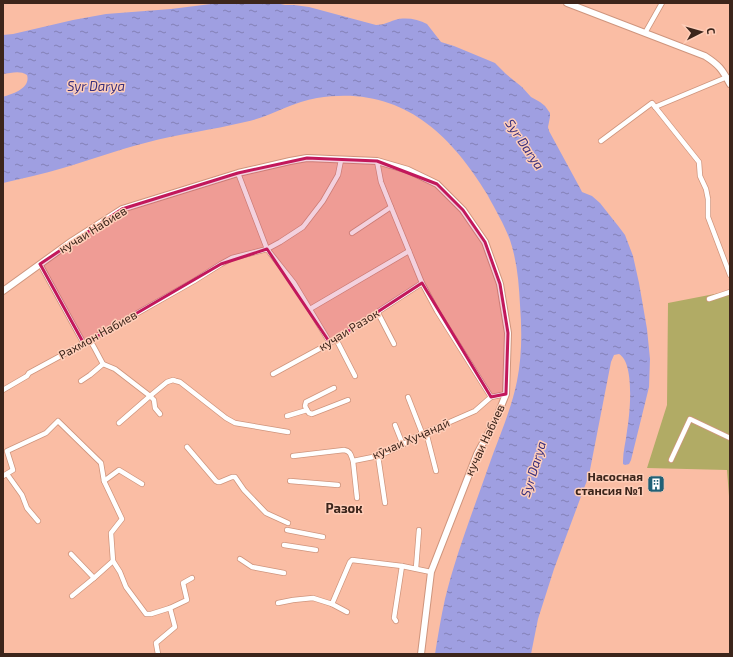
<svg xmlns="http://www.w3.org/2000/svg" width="733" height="657" font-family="'Exo 2',sans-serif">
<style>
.green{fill:#b1ab65}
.water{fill:url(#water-ripples)}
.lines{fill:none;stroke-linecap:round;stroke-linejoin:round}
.street-casing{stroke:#cf957d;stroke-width:6}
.secondary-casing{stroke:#cf957d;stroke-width:8}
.street{stroke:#fff;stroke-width:4.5}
.secondary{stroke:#fff;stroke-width:6}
.marked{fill:#c2185b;fill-opacity:0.2;stroke:#c2185b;stroke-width:3;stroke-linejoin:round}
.labels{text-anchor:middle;stroke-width:3;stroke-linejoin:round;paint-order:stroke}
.street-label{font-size:12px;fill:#3c251b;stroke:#ffceb9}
.poi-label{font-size:12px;font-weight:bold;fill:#3c251b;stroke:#ffceb9;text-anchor:end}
.water-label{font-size:13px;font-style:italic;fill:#392f7c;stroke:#ffceb9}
.neighbourhood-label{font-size:13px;font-weight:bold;fill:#3c251b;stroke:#ffceb9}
</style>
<defs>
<pattern id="water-ripples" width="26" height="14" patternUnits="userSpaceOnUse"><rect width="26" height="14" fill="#9f9fe1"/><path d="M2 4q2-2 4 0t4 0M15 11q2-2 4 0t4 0" fill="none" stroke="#8381b6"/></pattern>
</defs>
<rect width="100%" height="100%" fill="#fabda4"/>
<path class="green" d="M730,291V509L727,470L647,468L667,405L668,303Z"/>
<path class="water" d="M219,3H276L285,5H294L309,7L376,25C384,25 388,22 395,20C405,17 418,19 427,24L441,42L454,46L495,63L506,74L522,87L531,97L540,102L545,106L550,113V117L548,127L549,131L580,188L582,192L592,196L600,203L619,227L625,235L633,256L639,283L647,329L650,359L649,387L631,460L629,464L625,465L623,464V461C623,451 626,441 627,431C630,414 635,363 619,354L614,355L611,362L589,475L554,569L538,619L531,654H435C438,635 441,617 445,599C456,554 473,511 488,468C498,439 511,411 517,381C522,356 522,330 520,305C519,283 517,261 510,240C504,224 495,209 487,194C448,130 398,85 317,98C292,102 270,117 245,122C212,130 178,134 145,143C117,150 90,160 63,168C43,174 23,178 3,183V97C13,94 31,88 27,75C20,70 11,73 3,74V35L13,34L73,20L106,14L171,9Z"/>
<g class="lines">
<defs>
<g id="street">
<path d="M645,33L662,3"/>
<path d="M655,107L727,77"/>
<path d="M601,141L652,103L699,162L700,176L706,189L708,199V217L730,275"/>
<path d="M377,161L381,182L391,207L422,283L437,311L491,397"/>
<path d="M238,173L267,249L294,283L330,343"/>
<path d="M352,233L391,207"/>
<path d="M40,264L84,344"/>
<path d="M709,299L730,292"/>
<path d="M310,309L409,251"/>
<path d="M378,313L394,344"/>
<path d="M336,339L355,376"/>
<path d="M90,340L95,349L103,364L115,369L150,396L154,400L155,408L160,414"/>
<path d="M273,374L330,343L422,283"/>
<path d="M81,381L90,375L103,364"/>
<path d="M3,390L27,376L29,373L90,340L194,281L221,264L232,258L267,249L280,242L303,227L323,201L338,175L341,160"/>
<path d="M408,397L422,433"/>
<path d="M307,410L309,413L312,414L348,400"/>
<path d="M287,416L307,410L305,406L306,402L334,388"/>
<path d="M119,423L150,396L167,382L173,380L176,381L180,382L226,418L235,423L288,432"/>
<path d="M395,425L403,445"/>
<path d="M426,432L436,471"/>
<path d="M187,447L216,481L218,482H220L232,477H235L244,490L266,513L288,523"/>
<path d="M293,456L344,450C351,451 351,456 353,461L378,456L397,448L422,433L436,428L475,411L491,397L506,394"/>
<path d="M378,456L385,503"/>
<path d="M671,460L690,419L730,438"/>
<path d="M353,461L357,498"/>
<path d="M7,474L22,495L27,508L38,521"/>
<path d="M3,476L13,470L7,451L46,433L58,421L101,463L104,481L122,519L111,533L113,561L120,572L126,587L146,614H151L170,608L175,627L156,643L158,654"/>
<path d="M104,481L119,470L142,484"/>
<path d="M290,481L338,485"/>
<path d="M287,530L323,537"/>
<path d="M284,545L316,550"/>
<path d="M71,554L94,578L113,561"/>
<path d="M240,559L252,567L284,573"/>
<path d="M416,568L419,530"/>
<path d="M72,596L94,578"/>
<path d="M278,603L293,600L313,598L332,604L350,562L352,560L402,566L431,572"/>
<path d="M332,604L347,612"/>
<path d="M170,608L187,600L183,583L192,578"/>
<path d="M396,621L394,618L402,566"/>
</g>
<g id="secondary">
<path d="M567,3L705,56C719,65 722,69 730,84"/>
<path d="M3,291L72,241L122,209L238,173L290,161L307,158L377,161L408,170L437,184L463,210L485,242L500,284L508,333L506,394L496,419L477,454L431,572L421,654"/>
</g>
</defs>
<use href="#street" class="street-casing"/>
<use href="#secondary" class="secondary-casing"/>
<use href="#street" class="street"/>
<use href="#secondary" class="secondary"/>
</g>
<path class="marked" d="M307,158L377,161L437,184L463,210L485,242L500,284L508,333L506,394L491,397L422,283L330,343L267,249L221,264L84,344L40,264L122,209L238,173Z"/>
<defs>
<symbol id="building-square" viewBox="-11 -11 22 22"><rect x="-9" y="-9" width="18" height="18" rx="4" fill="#206076" stroke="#ffceb9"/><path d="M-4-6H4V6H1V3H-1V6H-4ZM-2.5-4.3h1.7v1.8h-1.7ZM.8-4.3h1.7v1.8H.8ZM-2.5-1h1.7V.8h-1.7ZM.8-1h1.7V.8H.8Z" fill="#fff"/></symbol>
</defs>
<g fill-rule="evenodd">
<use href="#building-square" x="646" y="474" width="20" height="20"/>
</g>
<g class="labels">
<g class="street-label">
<text transform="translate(93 230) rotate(-32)" y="4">кучаи Набиев</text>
<text transform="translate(349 330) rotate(-32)" y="4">кучаи Разок</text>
<text transform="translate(98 335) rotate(-29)" y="4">Рахмон Набиев</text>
<text transform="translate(411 439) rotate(-24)" y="4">кӯчаи Хуҷандӣ</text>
<text transform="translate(485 440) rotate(-65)" y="4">кучаи Набиев</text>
</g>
<g class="poi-label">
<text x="643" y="481">Насосная<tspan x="643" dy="14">стансия №1</tspan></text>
</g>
<g class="water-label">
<text x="96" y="91">Syr Darya</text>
<text transform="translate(525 144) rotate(56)" y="5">Syr Darya</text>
<text transform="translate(533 469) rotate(-73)" y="5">Syr Darya</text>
</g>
<g class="neighbourhood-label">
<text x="344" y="513">Разок</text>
</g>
</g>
<rect width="733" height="657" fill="none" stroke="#3c251b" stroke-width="8"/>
<g transform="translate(701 32) rotate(84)" stroke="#ffceb9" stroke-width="3" paint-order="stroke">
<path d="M0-3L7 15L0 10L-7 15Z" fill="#3c251b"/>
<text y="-6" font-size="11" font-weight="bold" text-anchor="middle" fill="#3c251b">С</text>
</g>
</svg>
